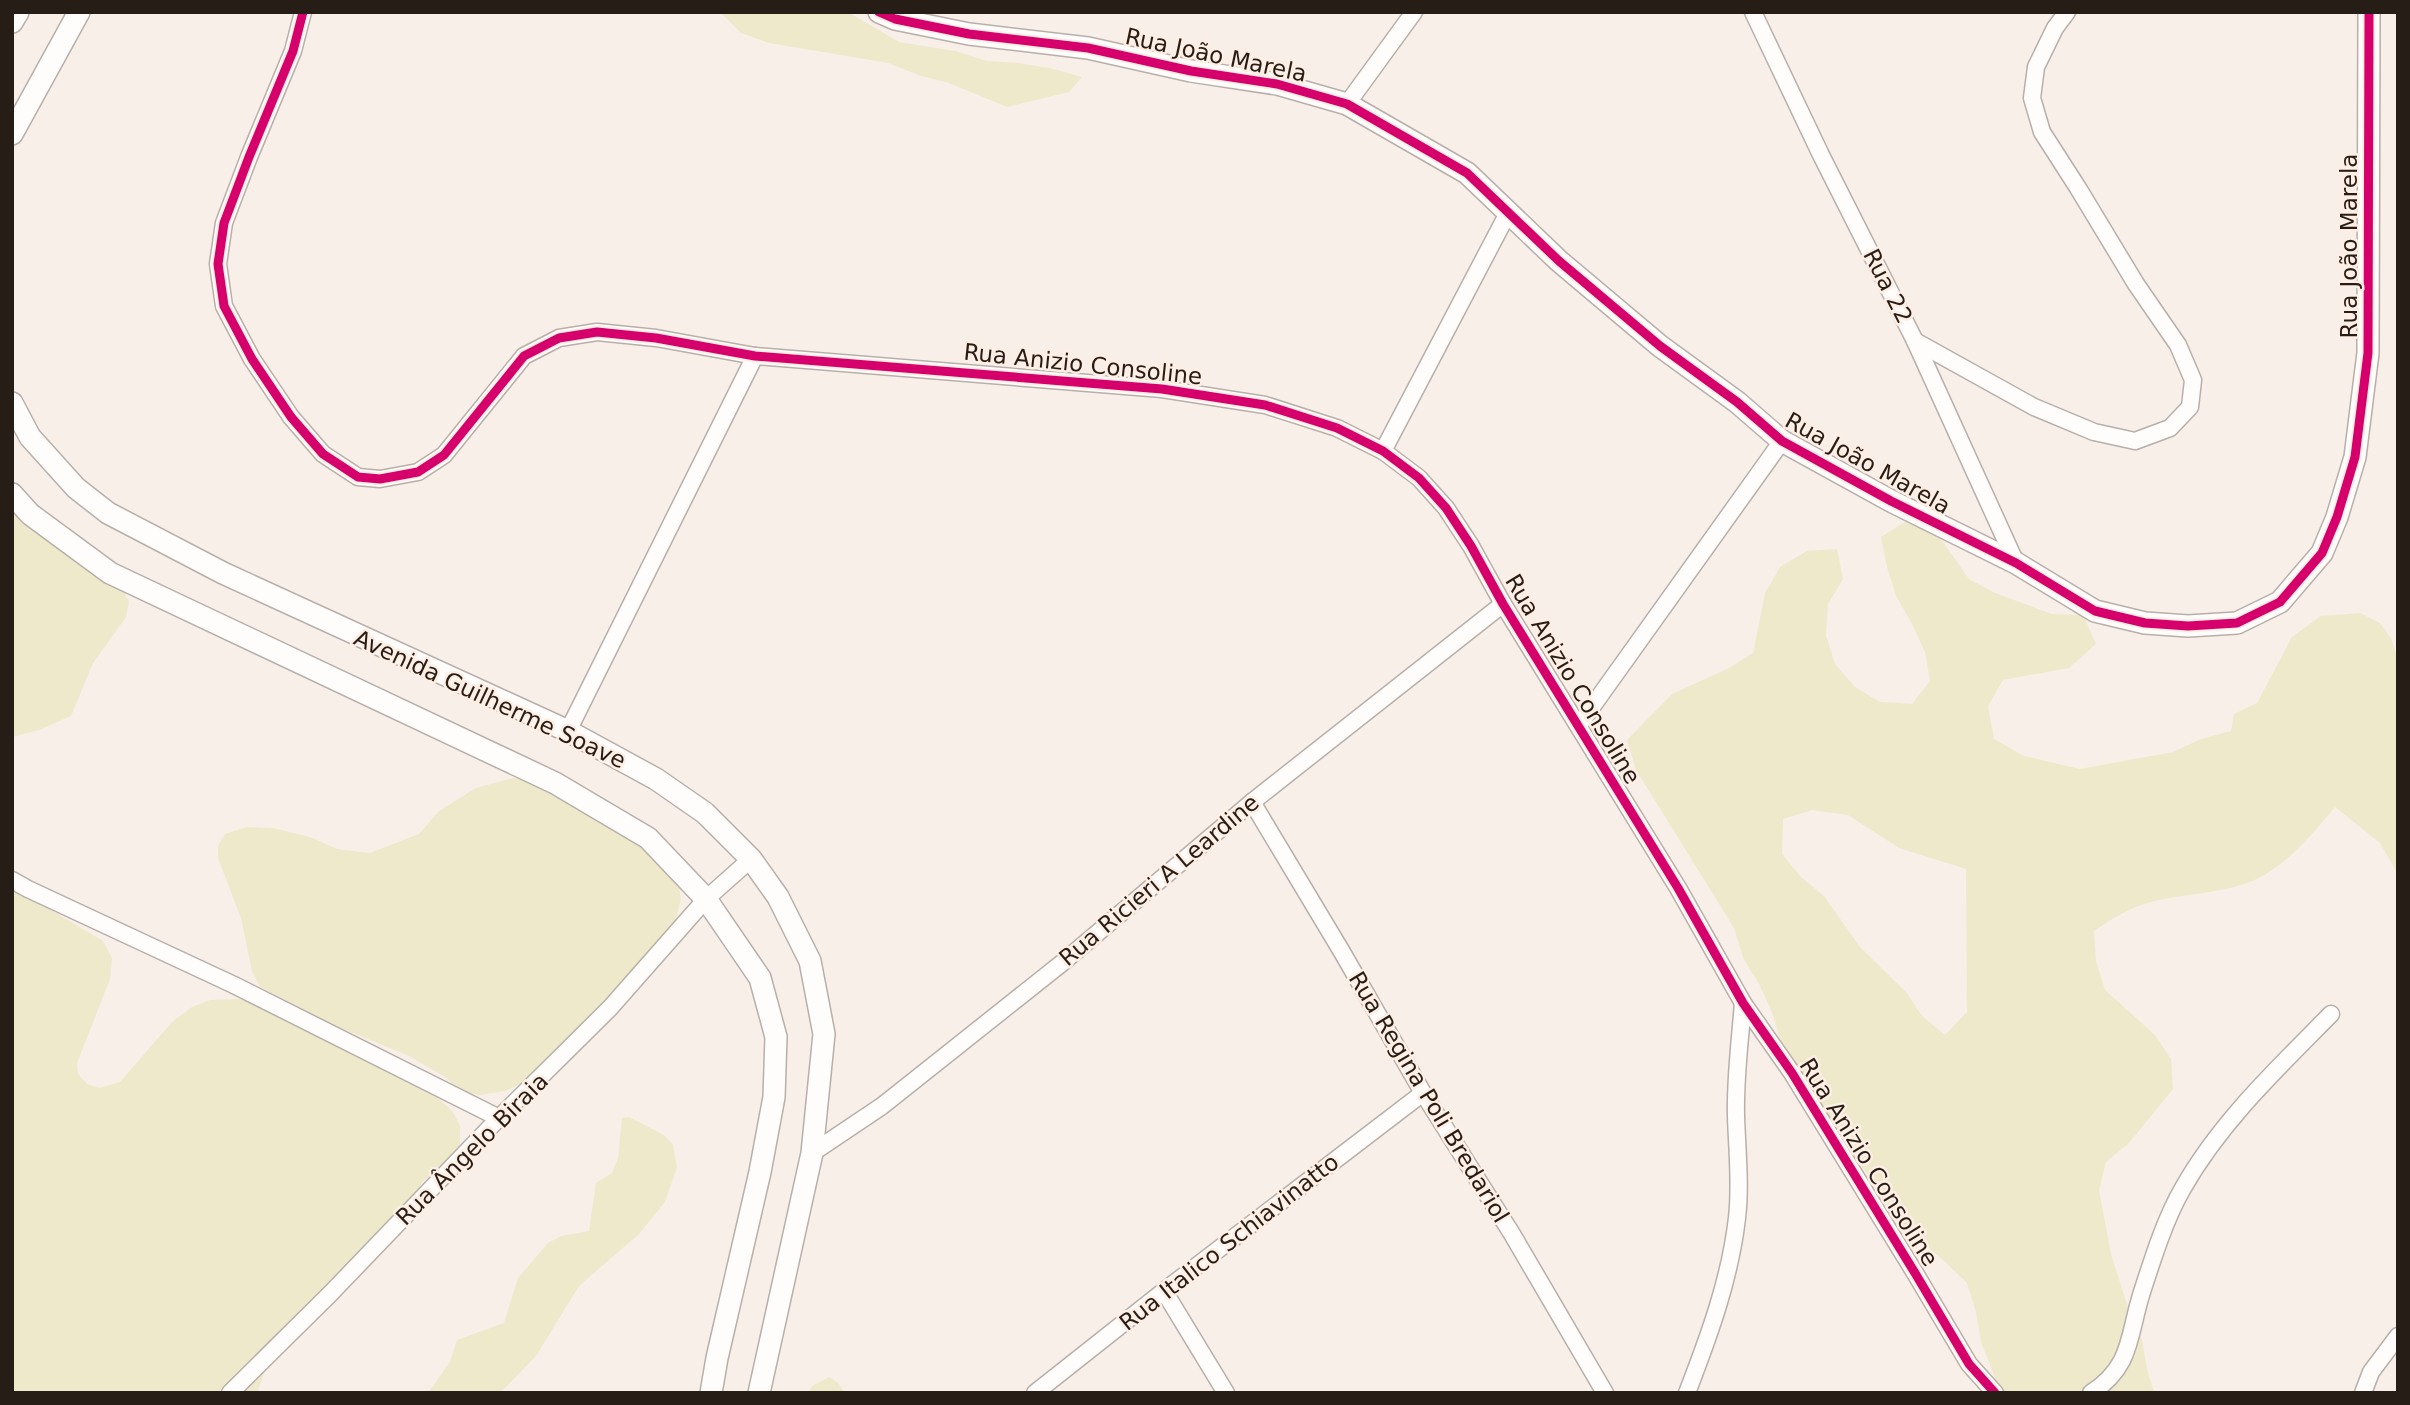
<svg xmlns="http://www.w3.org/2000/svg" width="2410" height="1405" font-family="'DejaVu Sans',sans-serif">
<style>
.green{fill:#eee9ca;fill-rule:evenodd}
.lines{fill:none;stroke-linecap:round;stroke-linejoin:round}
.minor-casing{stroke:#b8afaa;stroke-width:19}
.tertiary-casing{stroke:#b8afaa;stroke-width:24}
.minor{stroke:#fefdfc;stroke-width:16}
.tertiary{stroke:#fefdfc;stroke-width:21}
.cycleway-casing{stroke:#feeee3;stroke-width:13}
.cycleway{stroke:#d6006c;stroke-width:9}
.labels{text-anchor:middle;stroke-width:5;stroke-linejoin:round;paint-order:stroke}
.street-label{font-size:23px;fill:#261d17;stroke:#feeee3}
</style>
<rect width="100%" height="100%" fill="#f8efe9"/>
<g class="green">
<path d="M720,12H848L899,42L955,51L987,61L1018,63L1050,68L1082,77L1069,92L1007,107L949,83L921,76L888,63L769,43L741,33Z"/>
<path d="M12,497L123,590L129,602L126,617L93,663L71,716L39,730L12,737Z"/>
<path d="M1905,522L1933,528L1969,579L1995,593L2052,614L2083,615L2096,644L2069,668L2003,680L1988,706L1994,739L2024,756L2080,769L2173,752L2201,739L2231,731L2234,714L2257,703L2292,637L2321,616L2360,613L2380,623L2391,638L2398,659V874L2380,843L2335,807C2311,836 2280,874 2241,885C2212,894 2181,894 2151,902C2130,907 2112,919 2094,931L2096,961L2105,990L2155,1035L2171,1059L2173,1089L2129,1143L2106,1162L2099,1190L2111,1254L2129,1311L2142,1340L2147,1369L2154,1393H2001L1981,1342L1976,1312L1967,1283L1944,1261L1899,1223L1866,1172L1847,1148L1830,1117L1782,1045L1772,1012L1759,984L1744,960L1734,928L1636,770L1627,740L1672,694L1729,668L1753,653L1765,593L1780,567L1807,551L1837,549L1843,579L1828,604L1826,635L1835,664L1855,687L1880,702L1912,704L1930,681L1925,652L1912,624L1896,596L1887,567L1881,537ZM1812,810L1848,815L1899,848L1966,869L1967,1012L1945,1035L1922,1016L1906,992L1860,947L1824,896L1801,877L1782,854L1783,819Z"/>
<path d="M513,778L549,783L582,796L676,873L681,898L674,929L549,1071L505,1091L480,1095L462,1092L445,1077L407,1055L331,1024L260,987L252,971L241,918L218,858V846L225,834L247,827L273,828L310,837L337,849L370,853L419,834L439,811L476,788Z"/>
<path d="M12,887L103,941L112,958L110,979L77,1063L78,1074L87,1084L99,1088L120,1082L173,1021L192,1007L210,1000L239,999L290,1017L418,1080L453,1112L460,1126V1145L454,1157L422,1182L409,1211L272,1351L257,1393H12Z"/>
<path d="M629,1117L664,1135L673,1145L677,1167L665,1202L639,1234L579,1286L536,1356L500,1393H428L450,1362L457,1340L504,1323L518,1278L548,1243L561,1236L589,1231L596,1183L612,1173L618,1158L622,1118Z"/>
<path d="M829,1377L838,1383L845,1393H808L812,1386Z"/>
</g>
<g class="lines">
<defs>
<g id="minor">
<path d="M303,12L293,51L249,157L224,223L218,264L224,306L252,359L291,417L323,454L358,477L380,479L418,472L444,455L524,356L559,338L597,332L656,338L755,356L1162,389L1265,405L1337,428L1383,451L1419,478L1446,508L1471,546L1503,604L1678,888L1743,1003L1792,1073L1915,1273L1969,1364L1995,1393"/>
<path d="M1753,12L1821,155L1915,341L2016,563"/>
<path d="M1347,104L1414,12"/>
<path d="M1915,341L2034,407L2094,432L2135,441L2170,428L2190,407L2193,380L2178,345L2136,284L2078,188L2042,132L2032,98L2036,67L2055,28L2067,12"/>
<path d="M1383,451L1509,211"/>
<path d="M1579,725L1782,441"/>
<path d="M568,731L755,356"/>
<path d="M1252,802L1342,952L1423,1093L1512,1234L1605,1393"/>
<path d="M12,880L28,889L234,985L499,1118"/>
<path d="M812,1153L882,1106L1062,963L1252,802L1503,604"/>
<path d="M1164,1291L1226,1393"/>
<path d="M230,1393L331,1293L499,1118L610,1008L706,899L751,859"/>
<path d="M1035,1393L1164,1291L1423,1093"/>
<path d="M1687,1393C1709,1336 1730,1279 1737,1218C1741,1184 1737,1150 1736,1116C1735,1078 1740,1041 1743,1003"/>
<path d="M2091,1393C2133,1366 2128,1335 2142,1292C2153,1258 2165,1219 2183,1188C2221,1121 2278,1068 2331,1014"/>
<path d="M2363,1393L2371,1372L2398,1336"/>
</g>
<g id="tertiary">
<path d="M879,12L895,19L969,34L1088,48L1191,71L1277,84L1347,104L1467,173L1559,261L1660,346L1737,402L1782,441L1891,501L2016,563L2095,611L2145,623L2188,626L2237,623L2280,602L2322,553L2337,517L2355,457L2368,353L2369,12"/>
<path d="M12,22L18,12"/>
<path d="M12,134L79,12"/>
<path d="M12,403L30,437L76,488L108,513L223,573L568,731L656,779L705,813L751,859L778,897L810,961L824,1034L812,1153L759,1393"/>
<path d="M12,494L30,514L110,573L555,783L648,838L706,899L760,978L776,1037L774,1097L760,1172L717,1358L711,1393"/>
</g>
</defs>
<use href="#minor" class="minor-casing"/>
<use href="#tertiary" class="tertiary-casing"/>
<use href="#minor" class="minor"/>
<use href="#tertiary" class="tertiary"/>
<defs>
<g id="cycleway">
<path d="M303,12L293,51L249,157L224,223L218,264L224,306L252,359L291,417L323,454L358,477L380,479L418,472L444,455L524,356L559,338L597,332L656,338L755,356L1162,389L1265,405L1337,428L1383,451L1419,478L1446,508L1471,546L1503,604L1678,888L1743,1003L1792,1073L1915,1273L1969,1364L1995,1393"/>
<path d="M879,12L895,19L969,34L1088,48L1191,71L1277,84L1347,104L1467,173L1559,261L1660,346L1737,402L1782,441L1891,501L2016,563L2095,611L2145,623L2188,626L2237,623L2280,602L2322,553L2337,517L2355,457L2368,353L2369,12"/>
</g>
</defs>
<use href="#cycleway" class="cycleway-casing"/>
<use href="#cycleway" class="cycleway"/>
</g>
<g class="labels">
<g class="street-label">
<text transform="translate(1216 55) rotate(12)" y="8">Rua João Marela</text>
<text transform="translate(2349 246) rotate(-90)" y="8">Rua João Marela</text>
<text transform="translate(1888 286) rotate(63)" y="8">Rua 22</text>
<text transform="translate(1083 364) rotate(6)" y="8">Rua Anizio Consoline</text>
<text transform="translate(1868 463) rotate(29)" y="8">Rua João Marela</text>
<text transform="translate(1573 679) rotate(59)" y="8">Rua Anizio Consoline</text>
<text transform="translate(490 699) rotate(25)" y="8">Avenida Guilherme Soave</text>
<text transform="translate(1159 880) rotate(-40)" y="8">Rua Ricieri A Leardine</text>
<text transform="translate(1429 1097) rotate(59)" y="8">Rua Regina Poli Bredariol</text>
<text transform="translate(472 1149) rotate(-45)" y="8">Rua Ângelo Biraia</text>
<text transform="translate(1869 1162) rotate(58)" y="8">Rua Anizio Consoline</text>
<text transform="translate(1229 1242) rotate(-38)" y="8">Rua Italico Schiavinatto</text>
</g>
</g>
<rect width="2410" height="1405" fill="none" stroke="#261d17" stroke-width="28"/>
</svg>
